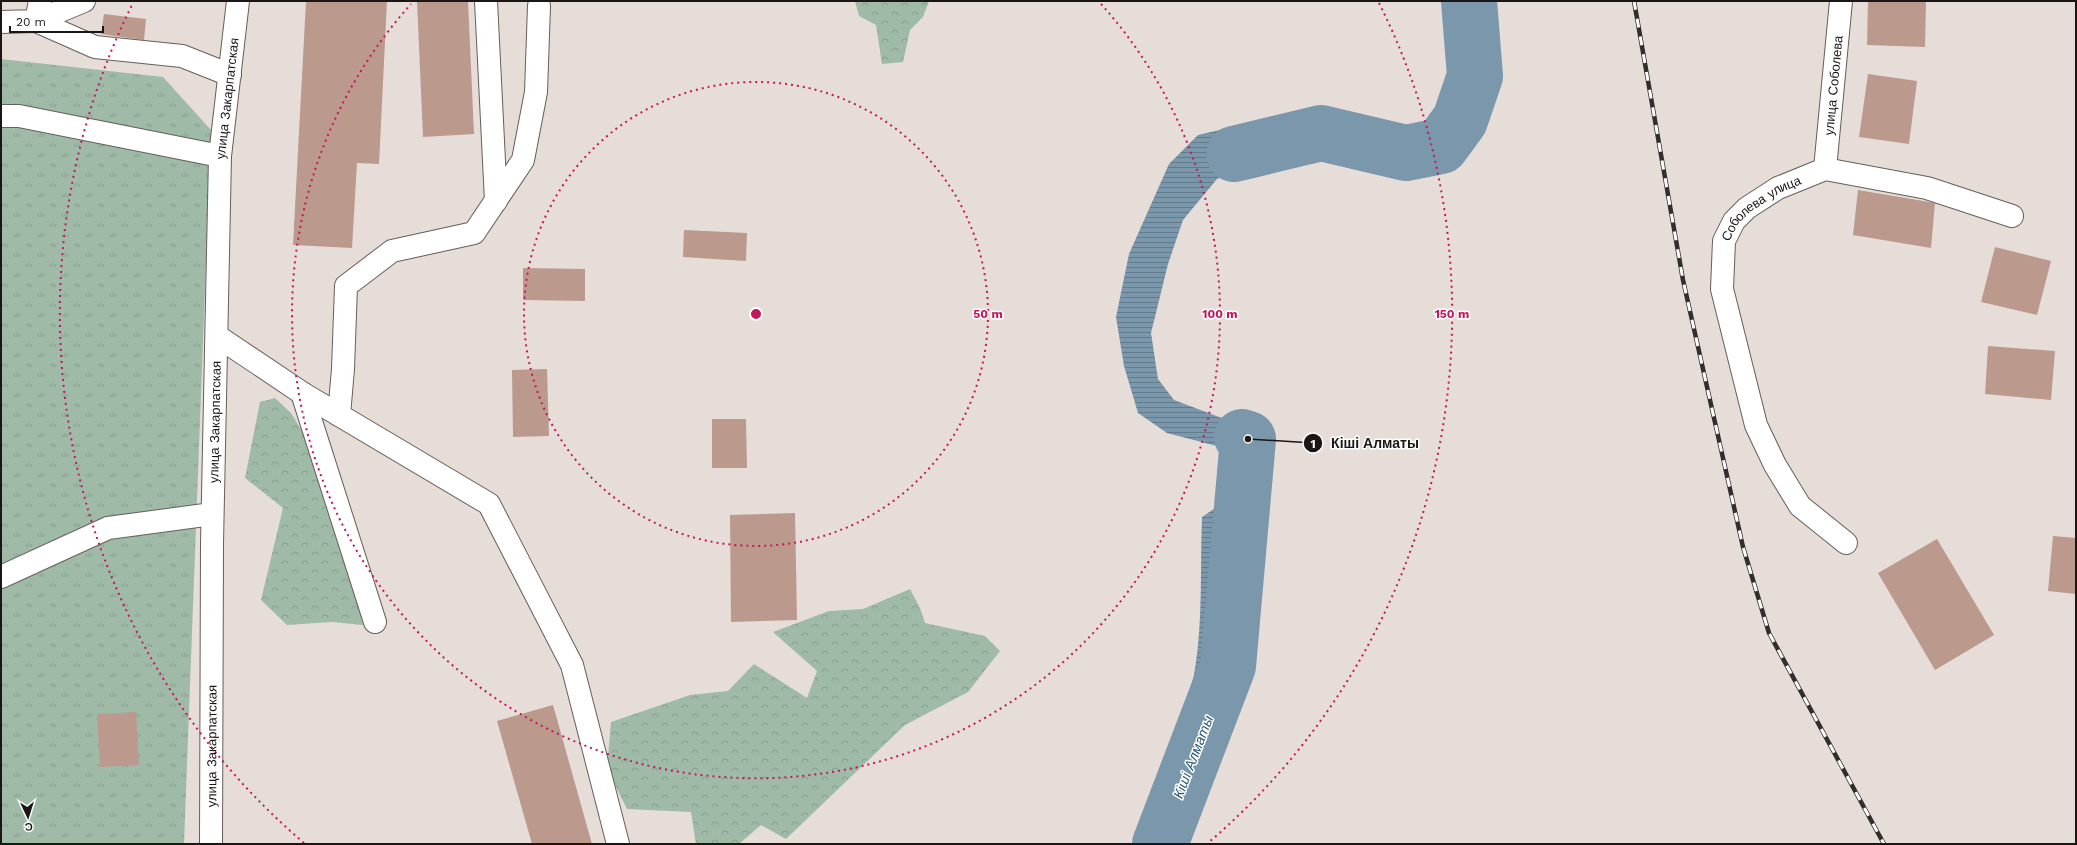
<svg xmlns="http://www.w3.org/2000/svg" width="2077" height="845" font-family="'Work Sans',sans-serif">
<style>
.grass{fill:url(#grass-tufts)}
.forest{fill:url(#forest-crowns)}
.water{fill:url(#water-rules)}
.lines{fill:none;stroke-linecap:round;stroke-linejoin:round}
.river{stroke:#7a97ab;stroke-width:56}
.building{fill:#bb998d}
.minor-casing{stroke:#665e5a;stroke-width:24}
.minor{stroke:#fff;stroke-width:22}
.rail-casing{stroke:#312e2c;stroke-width:4.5}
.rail{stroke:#fff;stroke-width:3;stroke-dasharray:9;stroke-linecap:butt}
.ring{fill:none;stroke:#c2185b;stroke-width:2;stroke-dasharray:2 4}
.labels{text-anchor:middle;stroke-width:3;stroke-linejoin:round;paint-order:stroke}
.street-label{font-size:13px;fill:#191615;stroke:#fff}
.water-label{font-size:14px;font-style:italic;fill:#245676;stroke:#fff}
.centre{fill:#c2185b;stroke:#fff;stroke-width:2}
.ring-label{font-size:12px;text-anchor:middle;font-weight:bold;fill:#c2185b;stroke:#fff;stroke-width:3;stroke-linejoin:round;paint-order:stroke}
.leader{fill:none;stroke:#191615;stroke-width:1.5}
.callout-dot{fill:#191615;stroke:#fff;stroke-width:1.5}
.mark-label{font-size:12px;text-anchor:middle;font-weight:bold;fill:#fff}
.callout-label{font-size:14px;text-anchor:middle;font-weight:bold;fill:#191615;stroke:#fff;stroke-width:3;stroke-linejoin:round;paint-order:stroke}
</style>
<defs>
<pattern id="grass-tufts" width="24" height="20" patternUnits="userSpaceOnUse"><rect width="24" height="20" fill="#9fbaa7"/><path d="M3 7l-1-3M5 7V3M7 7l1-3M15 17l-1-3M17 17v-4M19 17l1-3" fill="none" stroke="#889f8f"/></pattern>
<pattern id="forest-crowns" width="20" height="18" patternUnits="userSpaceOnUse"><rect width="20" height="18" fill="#9fbaa7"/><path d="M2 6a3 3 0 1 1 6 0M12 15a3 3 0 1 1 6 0" fill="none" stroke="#889f8f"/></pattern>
<pattern id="water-rules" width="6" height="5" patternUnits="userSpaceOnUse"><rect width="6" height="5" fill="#7a97ab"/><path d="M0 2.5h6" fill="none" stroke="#637a8a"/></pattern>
</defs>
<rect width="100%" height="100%" fill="#e6ddd8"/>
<path class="grass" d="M1,59L163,77L211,130L184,844H1Z"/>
<g class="forest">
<path d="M855,1H929L923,17L910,30L903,62L882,64L876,25L859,16Z"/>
<path d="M275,398L291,413L307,439L357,587L363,625L332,622L287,625L261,600L283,508L245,478L260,402Z"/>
<path d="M910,589L920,608L925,623L985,636L1000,651L968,692L905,725L786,839L761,825L739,844H696L691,812L627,809L607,769L611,722L690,695L728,691L754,664L807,698L817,671L773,632L829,611L863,609Z"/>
</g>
<path class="water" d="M1309,121L1308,147L1261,159L1217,179L1183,220L1168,264L1151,333L1158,379L1174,400L1219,417L1250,425L1262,453L1256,488L1232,523L1223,567L1224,635L1210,718L1181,844H1144C1155,808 1163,771 1173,735C1180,714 1192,691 1195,669C1203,618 1200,568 1202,517L1227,500L1238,476L1228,449L1167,433L1138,413L1124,366L1116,317L1129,254L1169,164L1198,135L1254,122Z"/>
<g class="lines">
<g class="river">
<path d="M1234,154L1321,133L1406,153L1441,146L1460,120L1475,76L1469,1"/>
<path d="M1160,844L1228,666L1248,439L1242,437"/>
</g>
</g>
<g class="building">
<path d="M306,1H387L379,164L357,163L352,248L293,245Z"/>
<path d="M417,1H468L474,134L423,137Z"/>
<path d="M1868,1H1926L1925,47L1867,45Z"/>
<path d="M104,14L146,19L144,40L101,34Z"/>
<path d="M1868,74L1917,81L1909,144L1859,137Z"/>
<path d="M1858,190L1935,203L1931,248L1853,235Z"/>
<path d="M684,230L747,233L746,261L683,257Z"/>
<path d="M1995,247L2051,261L2037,315L1981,302Z"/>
<path d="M523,268L585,269V301L523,300Z"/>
<path d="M1988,346L2055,351L2051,400L1985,394Z"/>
<path d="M547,369L549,436L513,437L512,370Z"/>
<path d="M712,419H746L747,468H712Z"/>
<path d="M795,513L797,620L731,622L730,515Z"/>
<path d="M2053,536L2076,538V594L2048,591Z"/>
<path d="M1937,539L1994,635L1935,670L1878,573Z"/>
<path d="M553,705L592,844H532L497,721Z"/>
<path d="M136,712L139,765L100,767L97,714Z"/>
</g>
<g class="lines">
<defs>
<g id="minor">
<path d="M486,1L496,201"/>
<path d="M36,21L95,47L182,56L230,75"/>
<path d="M36,21L84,1"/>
<path d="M1,22L36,21L40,1"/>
<path d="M1,116H19L220,156"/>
<path id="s1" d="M1825,169L1841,1"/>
<path d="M217,336L302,393L489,504L572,665L618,844"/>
<path d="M302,393L375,622"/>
<path d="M339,415L343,369L346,286L392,251L474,233L523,160L536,92L539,6"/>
<path id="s2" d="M1846,543L1800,506L1775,465L1756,425L1722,289L1724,241L1734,221L1747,208L1778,188L1825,169L1927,188L2012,216"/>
<path d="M1,577L108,528L212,514"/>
<path id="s3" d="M211,844L212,544L220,156L238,1"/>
</g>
</defs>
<use href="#minor" class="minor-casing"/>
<use href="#minor" class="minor"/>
<defs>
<path id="rail" d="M1634,1L1683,280L1743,547L1769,633L1884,844"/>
</defs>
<use href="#rail" class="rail-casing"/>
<use href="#rail" class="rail"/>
</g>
<g class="ring">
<circle cx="756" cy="314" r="232"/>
<path d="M1101 4A464 464 0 1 1 411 4"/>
<path d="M304 843A696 696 0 0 1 133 3M1379 3A696 696 0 0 1 1208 843"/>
</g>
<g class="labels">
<g class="street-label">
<text dy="5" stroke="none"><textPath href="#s1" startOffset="84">улица Соболева</textPath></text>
<text dy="5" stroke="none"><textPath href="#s3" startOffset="746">улица Закарпатская</textPath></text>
<text dy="5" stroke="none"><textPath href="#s2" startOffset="391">Соболева улица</textPath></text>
<text dy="5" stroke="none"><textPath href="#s3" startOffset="422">улица Закарпатская</textPath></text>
<text dy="5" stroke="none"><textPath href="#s3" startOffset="98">улица Закарпатская</textPath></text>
</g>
<g class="water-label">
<text transform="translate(1193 757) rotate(-69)" y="5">Кіші Алматы</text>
</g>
</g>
<circle cx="756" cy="314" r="6" class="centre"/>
<g class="ring-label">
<text x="988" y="318">50 m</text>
<text x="1220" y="318">100 m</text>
<text x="1452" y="318">150 m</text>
</g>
<path class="leader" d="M1248 439L1313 443"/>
<g class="callout-dot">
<circle cx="1248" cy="439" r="4"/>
<circle cx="1313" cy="443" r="10"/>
</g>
<g class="mark-label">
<text x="1313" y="448">1</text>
</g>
<g class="callout-label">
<text x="1375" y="448">Кіші Алматы</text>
</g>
<rect width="2077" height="845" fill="none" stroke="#191615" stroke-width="4"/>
<g transform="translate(28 817) rotate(176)" stroke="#ffffff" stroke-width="3" paint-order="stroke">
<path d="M0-3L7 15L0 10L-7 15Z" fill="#191615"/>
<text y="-6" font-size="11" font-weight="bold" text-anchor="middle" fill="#191615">С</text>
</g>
<path d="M10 26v6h93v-6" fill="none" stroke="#191615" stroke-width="2"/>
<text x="16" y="26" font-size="12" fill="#191615" stroke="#ffffff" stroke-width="3" paint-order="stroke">20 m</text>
</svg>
